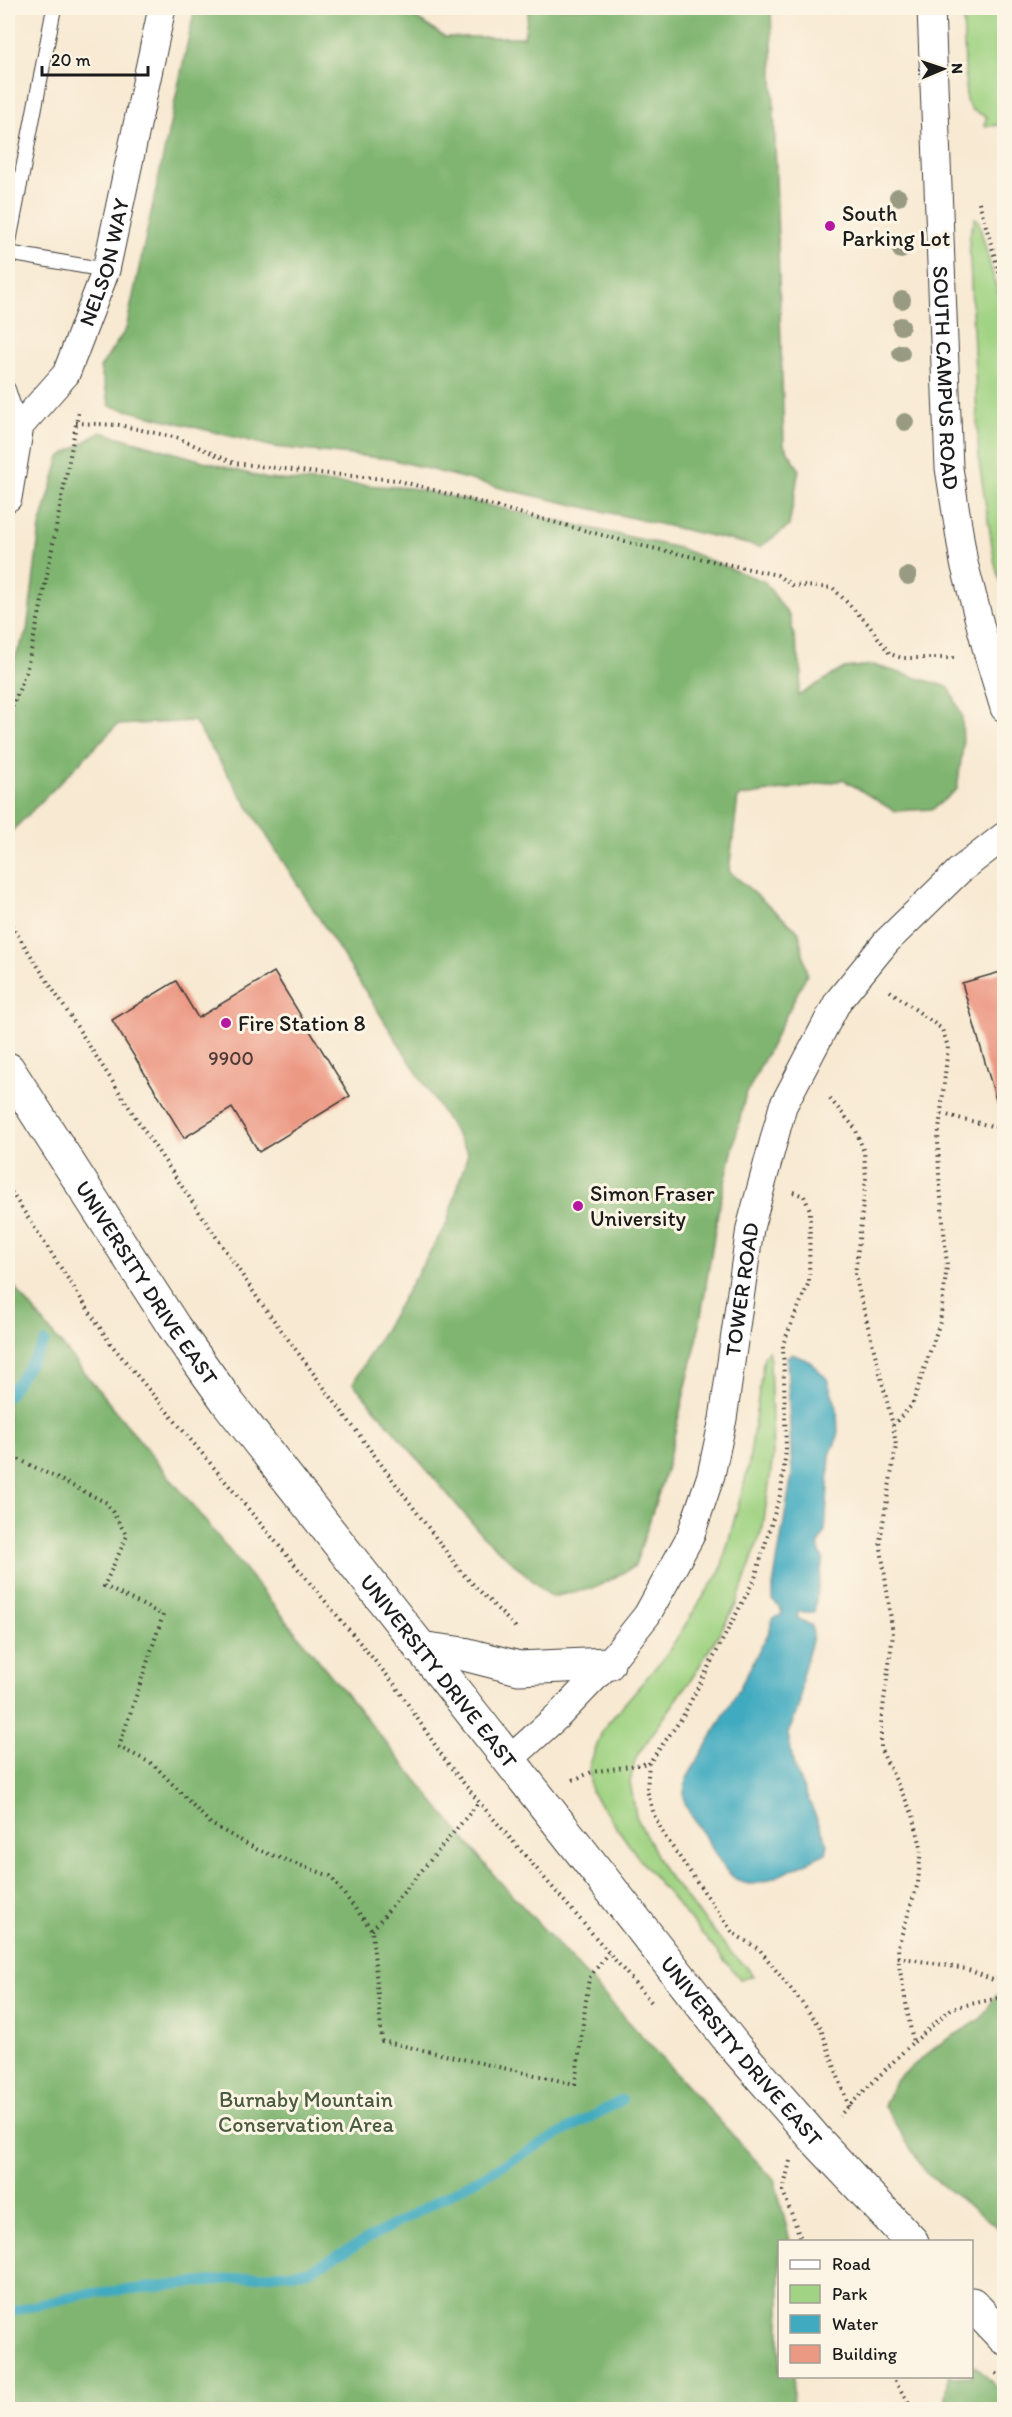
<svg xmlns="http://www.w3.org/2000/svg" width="1012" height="2417" font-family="Itim,sans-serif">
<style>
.green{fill:#a0d383;stroke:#5e7850;stroke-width:1.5}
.forest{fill:#80b571;stroke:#4e6846;stroke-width:1.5}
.water{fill:#40aac0;stroke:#2e636e;stroke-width:1.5}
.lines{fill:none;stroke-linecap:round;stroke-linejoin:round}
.stream{stroke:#40aac0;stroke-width:10}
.building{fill:#ec9984}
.service-casing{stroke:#3d3b37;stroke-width:16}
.minor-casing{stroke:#3d3b37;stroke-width:29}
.tertiary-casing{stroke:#3d3b37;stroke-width:35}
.path{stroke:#3d3b37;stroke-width:4;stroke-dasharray:1.5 4.5;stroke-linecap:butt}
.service{stroke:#fff;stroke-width:14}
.minor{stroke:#fff;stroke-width:27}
.tertiary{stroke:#fff;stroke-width:33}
.tree{fill:#989b82}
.poi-dot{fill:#b5179e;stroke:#fcf5e5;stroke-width:2}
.labels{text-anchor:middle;stroke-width:6;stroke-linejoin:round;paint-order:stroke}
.number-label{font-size:20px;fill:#503b36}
.poi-label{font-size:22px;fill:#1c1c1c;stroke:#fcf5e5;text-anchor:start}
.street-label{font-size:22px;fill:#1c1c1c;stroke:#fcf5e5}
.park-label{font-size:22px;fill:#4a5c40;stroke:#fcf5e5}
</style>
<rect width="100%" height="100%" fill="#fcf5e5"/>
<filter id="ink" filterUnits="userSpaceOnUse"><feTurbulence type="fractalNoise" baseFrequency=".0167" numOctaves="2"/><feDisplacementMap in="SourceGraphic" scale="12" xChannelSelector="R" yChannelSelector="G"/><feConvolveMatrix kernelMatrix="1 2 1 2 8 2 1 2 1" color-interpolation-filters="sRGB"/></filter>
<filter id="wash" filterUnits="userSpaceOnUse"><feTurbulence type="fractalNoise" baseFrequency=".008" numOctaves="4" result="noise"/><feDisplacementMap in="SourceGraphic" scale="24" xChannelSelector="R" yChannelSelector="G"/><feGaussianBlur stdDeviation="1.35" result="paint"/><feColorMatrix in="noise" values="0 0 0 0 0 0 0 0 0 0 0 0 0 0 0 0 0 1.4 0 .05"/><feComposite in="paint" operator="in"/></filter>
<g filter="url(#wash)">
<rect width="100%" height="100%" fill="#f8e9d2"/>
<g class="green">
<path d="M963,8H1002L1004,125L984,126L987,117L972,110L966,101Z"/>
<path d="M975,218L978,220L997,290L1004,305V594L995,564L979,462L969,238Z"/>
<path d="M768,1351L770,1360L773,1456L763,1527L736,1605L694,1675L636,1757L630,1782L636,1816L664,1871L732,1954L747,1967L753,1977L740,1979L643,1864L597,1800L591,1792L589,1767L603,1729L666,1655L721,1569L748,1469L764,1356Z"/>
</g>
<g class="forest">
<path d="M195,8H400L445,37H524L529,8H771L784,445L799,469L789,526L760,547L509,490L390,459L274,447L110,406L100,368L126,329Z"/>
<path d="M101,432L267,479L411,488L679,548L765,582L790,617L802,673L798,696L844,668L873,665L949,687L962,716L963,746L957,789L933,809L894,811L844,780L738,797L729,871L799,932L807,974L745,1097L718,1212L697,1340L666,1470L635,1566L595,1588L551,1597L483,1536L353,1383L447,1223L468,1153L194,721L117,725L8,835V672L27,631L40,527L60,457Z"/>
<path d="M8,1279L493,1874L775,2181L790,2241L780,2242V2376L794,2377L792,2409H8Z"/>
<path d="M996,1995H1004V2232L926,2173L884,2106L895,2081L938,2045L981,2019Z"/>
<path d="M976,2366L1004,2395V2409H944L949,2377L972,2376V2368Z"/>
</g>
<path class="water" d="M792,1354L811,1362L827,1379L837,1408L838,1436L830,1455L825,1533C817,1543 817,1548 823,1558L814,1612H798L797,1618L812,1626L813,1637L802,1676L800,1703L788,1734L794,1767L828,1844L826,1853C808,1861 766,1885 749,1884C739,1883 731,1876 725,1869L685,1805L684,1793L686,1780L739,1689L770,1630L772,1618L782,1615L781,1609L773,1601V1586L792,1474L787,1357Z"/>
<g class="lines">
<g class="stream">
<path d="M8,1396L45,1342"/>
<path d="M8,2312L85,2294L309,2271L622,2100"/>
</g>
</g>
<g id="blocks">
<g class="building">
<path d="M1004,971V1116L1001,1117L962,983Z"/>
<path d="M274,972L350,1096L259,1152L232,1108L184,1138L112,1020L176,981L198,1018Z"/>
</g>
</g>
</g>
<g filter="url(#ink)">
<use href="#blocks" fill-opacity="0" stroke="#3d3b37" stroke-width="1.5"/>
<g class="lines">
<defs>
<g id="service">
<path d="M8,247L54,8"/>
<path d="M8,253L106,270"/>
<path d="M8,389L20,426"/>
</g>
<g id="minor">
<path id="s1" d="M931,8L949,468L964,563L988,655L1004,708"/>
<path id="s2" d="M8,498L20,426L66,374L106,270L162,8"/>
<path id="s3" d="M510,1759L560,1714L608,1664L647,1615L690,1537L711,1475L723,1419L750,1228L783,1106L838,1001L887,941L959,871L1004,836"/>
</g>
<g id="tertiary">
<path id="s4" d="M8,1069L174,1327L229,1404L735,2047L818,2142L912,2242"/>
<path d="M420,1648L464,1654L519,1668L608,1664"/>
<path d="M972,2304L1004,2338"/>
</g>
</defs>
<use href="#service" class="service-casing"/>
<use href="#minor" class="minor-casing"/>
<use href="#tertiary" class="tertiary-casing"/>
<g class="path">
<path d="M979,202L1004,289"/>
<path d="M76,423L119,425L178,438L234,463L309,472L396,480L643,546L777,575L792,585L833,588L868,624L890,654L902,658H958"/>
<path d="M8,718L26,672L40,611L79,409"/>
<path d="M8,920L147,1135L261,1303L462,1573L515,1627L516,1631"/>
<path d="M890,991L942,1029L948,1047L938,1140L939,1175L947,1266L940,1322L912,1405L893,1425"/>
<path d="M830,1099L855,1128L864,1152L866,1178L855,1275L893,1425L896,1446L880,1541L893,1634L881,1723V1750L913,1815L921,1847L918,1883L898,1946L899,1965L913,2042L839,2116"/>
<path d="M942,1114L1004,1129"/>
<path d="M8,1187L110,1343L395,1685L445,1760L479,1802L652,2003"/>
<path d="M793,1192L804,1196L810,1210L809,1282L783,1344L786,1450L781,1492L755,1578L682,1718L649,1763L647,1790L654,1815L664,1835L733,1933L760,1950L820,2026L849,2107"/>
<path d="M8,1454L107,1503L127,1536L104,1586L163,1615L119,1747L153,1764L211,1824L258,1850L330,1876L372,1930L382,2041L575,2084L589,1978L608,1953"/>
<path d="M573,1780L592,1772L649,1763"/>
<path d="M372,1930L479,1802"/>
<path d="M898,1957L966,1969L993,1980L1004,1978"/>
<path d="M999,1998L1004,2017"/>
<path d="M914,2042L952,2008L999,1998L1004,1990"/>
<path d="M790,2161L783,2191L802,2242"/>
<path d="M996,2373L1004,2380"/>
<path d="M891,2376L914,2410"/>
</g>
<use href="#service" class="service"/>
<use href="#minor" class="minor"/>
<use href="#tertiary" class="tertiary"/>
</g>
<g class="tree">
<circle cx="898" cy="197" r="9"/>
<circle cx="901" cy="250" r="9"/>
<circle cx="902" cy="300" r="9"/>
<circle cx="901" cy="326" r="9"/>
<circle cx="901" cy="353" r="9"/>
<circle cx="905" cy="422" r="9"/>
<circle cx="908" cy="576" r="9"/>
</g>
</g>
<g class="poi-dot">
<circle cx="830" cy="226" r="6"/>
<circle cx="226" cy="1023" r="6"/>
<circle cx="578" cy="1206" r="6"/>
</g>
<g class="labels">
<g class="number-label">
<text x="231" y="1065">9900</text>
</g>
<g class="poi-label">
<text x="842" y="221">South<tspan x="842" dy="25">Parking Lot</tspan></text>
<text x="238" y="1031">Fire Station 8</text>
<text x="590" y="1201">Simon Fraser<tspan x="590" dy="25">University</tspan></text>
</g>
<g class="street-label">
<text dy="8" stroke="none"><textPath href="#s2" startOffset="261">NELSON WAY</textPath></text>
<text dy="8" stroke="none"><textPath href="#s1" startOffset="370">SOUTH CAMPUS ROAD</textPath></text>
<text dy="8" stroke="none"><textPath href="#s4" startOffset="255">UNIVERSITY DRIVE EAST</textPath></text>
<text dy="8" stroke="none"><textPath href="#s3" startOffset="542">TOWER ROAD</textPath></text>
<text dy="8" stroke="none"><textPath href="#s4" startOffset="741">UNIVERSITY DRIVE EAST</textPath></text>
<text dy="8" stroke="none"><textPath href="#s4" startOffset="1227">UNIVERSITY DRIVE EAST</textPath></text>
</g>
<g class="park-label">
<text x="306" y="2107">Burnaby Mountain<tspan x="306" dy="25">Conservation Area</tspan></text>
</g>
</g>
<rect width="1012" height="2417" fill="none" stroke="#fcf5e5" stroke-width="30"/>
<rect x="778" y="2240" width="195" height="138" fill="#fcf5e5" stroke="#a29e95" stroke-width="1.5"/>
<rect x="790" y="2260" width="30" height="9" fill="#ffffff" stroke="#a29e95" stroke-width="1.5"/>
<text x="832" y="2270" font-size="18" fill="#1c1c1c">Road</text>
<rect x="790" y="2285" width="30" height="18" fill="#a0d383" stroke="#a29e95" stroke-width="1.5"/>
<text x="832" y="2300" font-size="18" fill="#1c1c1c">Park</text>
<rect x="790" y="2315" width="30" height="18" fill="#40aac0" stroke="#a29e95" stroke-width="1.5"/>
<text x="832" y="2330" font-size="18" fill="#1c1c1c">Water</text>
<rect x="790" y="2345" width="30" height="18" fill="#ec9984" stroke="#a29e95" stroke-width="1.5"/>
<text x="832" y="2360" font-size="18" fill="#1c1c1c">Building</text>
<g transform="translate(943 69) rotate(88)" stroke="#fcf5e5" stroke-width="4.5" paint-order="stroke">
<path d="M0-4.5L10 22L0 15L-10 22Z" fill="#1c1c1c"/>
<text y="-9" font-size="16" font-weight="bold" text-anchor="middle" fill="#1c1c1c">N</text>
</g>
<path d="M42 66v9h106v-9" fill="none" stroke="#1c1c1c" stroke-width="3"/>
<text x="51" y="66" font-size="18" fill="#1c1c1c" stroke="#fcf5e5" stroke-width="4.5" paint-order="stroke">20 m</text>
</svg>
